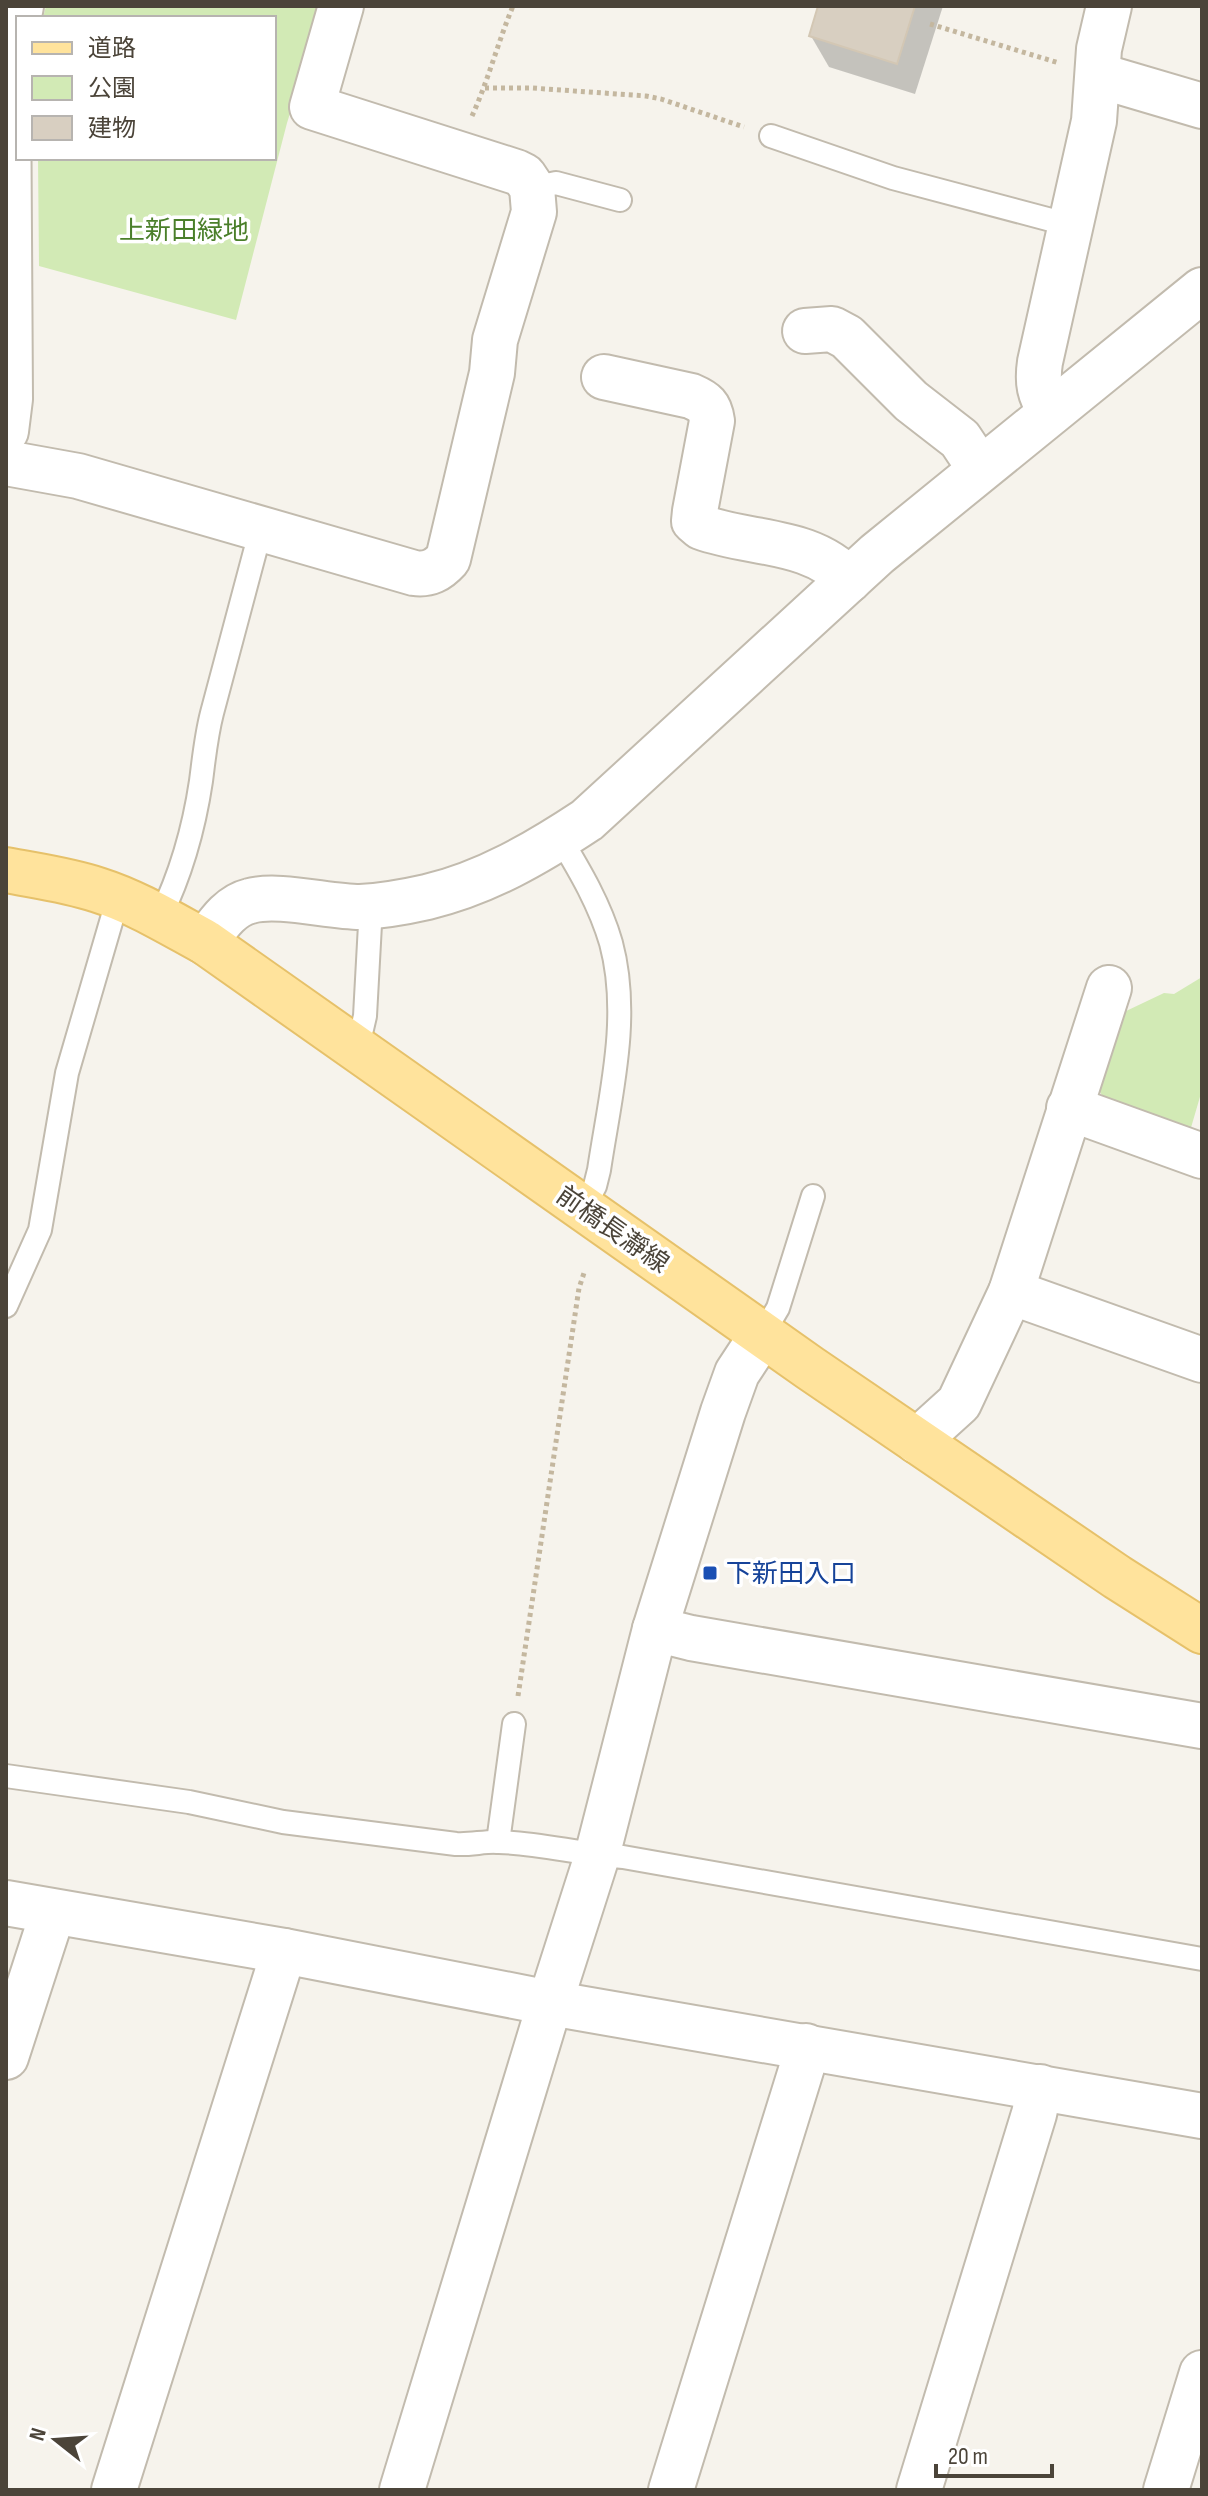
<svg xmlns="http://www.w3.org/2000/svg" width="1208" height="2496" font-family="'Sofia Sans Condensed','Noto Sans JP',sans-serif">
<style>
.green{fill:#d2eab5}
.shadow{fill:#0003}
.building{fill:#d8cfc1;stroke:#d3c7b4;stroke-width:2}
.lines{fill:none;stroke-linecap:round;stroke-linejoin:round}
.service-casing{stroke:#c2bbae;stroke-width:26}
.minor-casing{stroke:#c2bbae;stroke-width:48}
.tertiary-casing{stroke:#c2bbae;stroke-width:48}
.primary-casing{stroke:#e6c16a;stroke-width:48}
.path{stroke:#c4b79f;stroke-width:5;stroke-dasharray:4 4;stroke-linecap:butt}
.service{stroke:#fff;stroke-width:22}
.minor{stroke:#fff;stroke-width:44}
.tertiary{stroke:#fff;stroke-width:44}
.primary{stroke:#ffe39c;stroke-width:44}
.transit-dot{fill:#1a4fb4;stroke:#fff;stroke-width:3}
.labels{text-anchor:middle;stroke-width:7;stroke-linejoin:round;paint-order:stroke}
.park-label{font-size:26px;fill:#4a7f2a;stroke:#fff}
.street-label{font-size:26px;fill:#4b4439;stroke:#fff}
.transit-label{font-size:26px;fill:#164399;stroke:#fff;text-anchor:start}
</style>
<rect width="100%" height="100%" fill="#f6f3ec"/>
<g class="green">
<path d="M46,6H323L287,123L236,320L39,266L38,158H274V18H43Z"/>
<path d="M1202,977V1090L1190,1131L1108,1105L1100,1092L1124,1012L1164,993L1174,994Z"/>
</g>
<path class="shadow" d="M820,6H943L915,94L829,67L811,36Z"/>
<path class="building" d="M818,6H915L897,64L809,36Z"/>
<g class="lines">
<defs>
<g id="service">
<path d="M771,136L893,178L1070,225"/>
<path d="M532,188L556,183L620,200"/>
<path d="M560,838C580,871 600,905 611,943C631,1017 610,1096 599,1170L595,1186L583,1208"/>
<path d="M160,917C181,874 194,828 201,781C204,758 206,736 212,713L261,529"/>
<path d="M351,1044L362,1029L365,1016L371,906"/>
<path d="M6,1306L40,1230L67,1073L118,898"/>
<path d="M762,1335L778,1308L813,1196"/>
<path d="M6,1776L189,1802L283,1822L456,1844C471,1845 485,1841 499,1842C541,1843 582,1855 623,1857L1202,1959"/>
<path d="M498,1842L514,1724"/>
</g>
<g id="minor">
<path d="M1114,80L1202,106"/>
<path d="M805,331L832,329L847,337L911,401L960,439L980,469"/>
<path d="M604,377L691,396C705,402 710,406 712,421L695,511L694,521L701,527C750,545 811,538 849,580"/>
<path d="M1051,412C1039,395 1037,382 1040,362L1094,121L1099,49L1109,6"/>
<path d="M6,431L10,399L8,72L21,6"/>
<path d="M6,463L78,476L414,573C429,575 438,570 448,559L492,373L495,340L534,212L532,188L524,176L516,172L312,107L341,6"/>
<path d="M205,942C217,926 229,906 250,901C278,893 329,907 360,907C382,906 405,902 427,897C486,883 537,853 587,820L877,554L1202,290"/>
<path d="M1069,1108L1202,1156"/>
<path d="M1011,1292L1202,1360"/>
<path d="M917,1441L959,1403L1011,1292L1109,988"/>
<path d="M655,1629L691,1638L1202,1726"/>
<path d="M6,1903L284,1951L550,2003L1202,2116"/>
<path d="M6,2057L53,1912"/>
<path d="M114,2490L284,1951"/>
<path d="M671,2490L802,2067L806,2046"/>
<path d="M919,2490L1034,2114L1040,2087"/>
<path d="M1166,2490L1202,2373"/>
</g>
<path id="tertiary" d="M402,2490L550,2003L597,1856L655,1629L723,1412L737,1373L762,1335"/>
<path id="primary" d="M6,870C37,876 68,880 98,890C136,902 170,923 205,942L810,1368L1117,1577L1202,1631"/>
</defs>
<use href="#service" class="service-casing"/>
<use href="#minor" class="minor-casing"/>
<use href="#tertiary" class="tertiary-casing"/>
<use href="#primary" class="primary-casing"/>
<g class="path">
<path d="M930,24L1059,63"/>
<path d="M485,88H532L646,96L661,99L744,127"/>
<path d="M472,116C488,81 498,42 513,6"/>
<path d="M518,1696L579,1288L585,1270"/>
</g>
<use href="#service" class="service"/>
<use href="#minor" class="minor"/>
<use href="#tertiary" class="tertiary"/>
<use href="#primary" class="primary"/>
</g>
<rect class="transit-dot" x="702" y="1565" width="16" height="16" rx="4"/>
<g class="labels">
<g class="park-label">
<text x="184" y="239">上新田緑地</text>
</g>
<g class="street-label">
<text transform="translate(613 1229) rotate(35)" y="9">前橋長瀞線</text>
</g>
<g class="transit-label">
<text x="726" y="1582">下新田入口</text>
</g>
</g>
<rect width="1208" height="2496" fill="none" stroke="#4b4439" stroke-width="16"/>
<rect x="16" y="16" width="260" height="144" fill="#ffffff" stroke="#b7b4b0" stroke-width="2"/>
<rect x="32" y="42" width="40" height="12" fill="#ffe39c" stroke="#b7b4b0" stroke-width="2"/>
<text x="88" y="56" font-size="24" fill="#4b4439">道路</text>
<rect x="32" y="76" width="40" height="24" fill="#d2eab5" stroke="#b7b4b0" stroke-width="2"/>
<text x="88" y="96" font-size="24" fill="#4b4439">公園</text>
<rect x="32" y="116" width="40" height="24" fill="#d8cfc1" stroke="#b7b4b0" stroke-width="2"/>
<text x="88" y="136" font-size="24" fill="#4b4439">建物</text>
<g transform="translate(56 2440) rotate(287)" stroke="#ffffff" stroke-width="6" paint-order="stroke">
<path d="M0-6L14 30L0 20L-14 30Z" fill="#4b4439"/>
<text y="-12" font-size="22" font-weight="bold" text-anchor="middle" fill="#4b4439">N</text>
</g>
<path d="M936 2464v12h116v-12" fill="none" stroke="#4b4439" stroke-width="4"/>
<text x="948" y="2464" font-size="24" fill="#4b4439" stroke="#ffffff" stroke-width="6" paint-order="stroke">20 m</text>
</svg>
